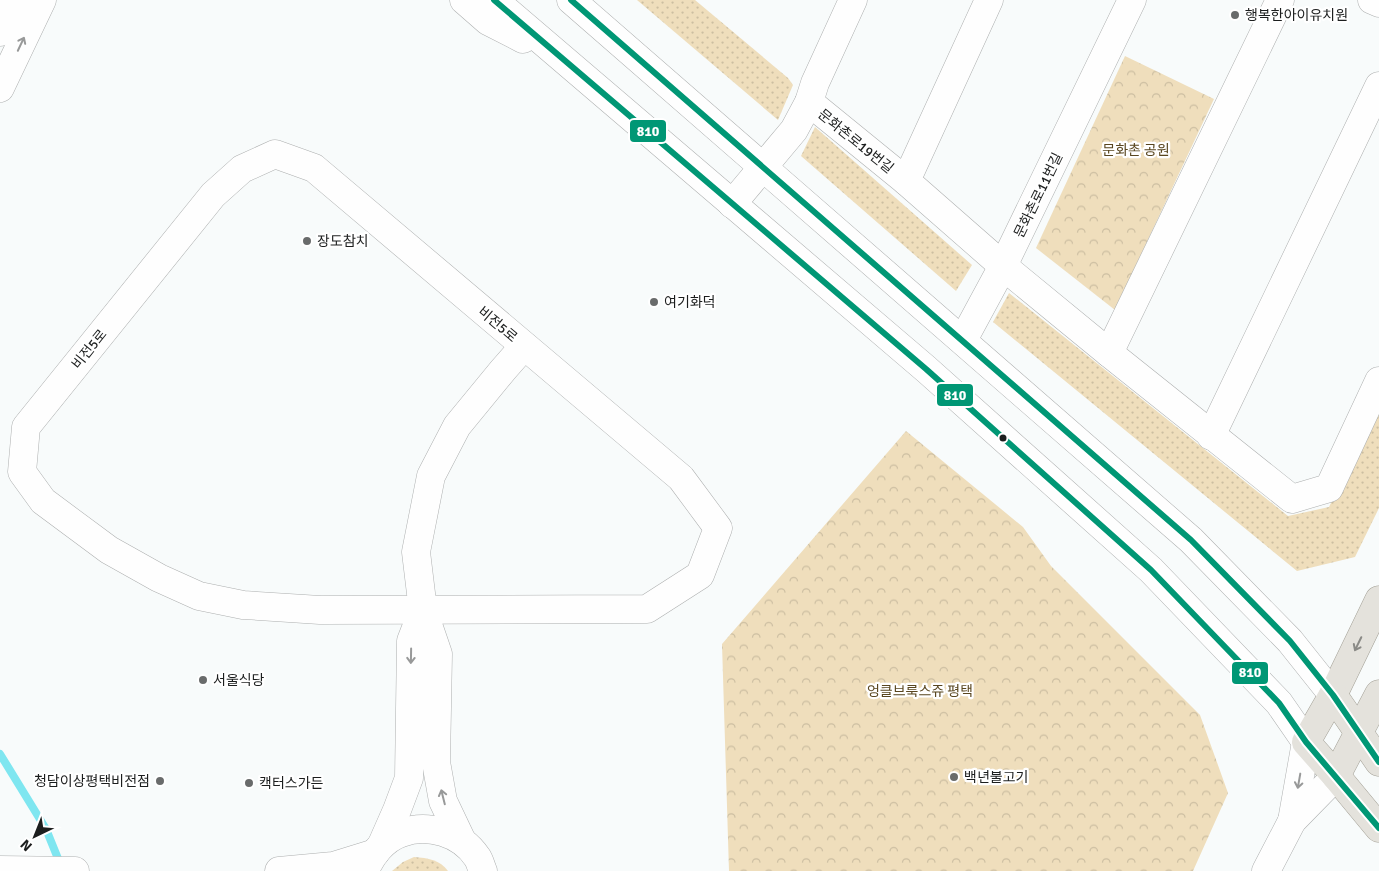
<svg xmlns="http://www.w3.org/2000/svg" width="1379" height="871" font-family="Signika,'Noto Sans KR',sans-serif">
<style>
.grass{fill:url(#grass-dots)}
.park{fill:url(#park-crowns)}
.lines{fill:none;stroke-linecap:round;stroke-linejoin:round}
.stream{stroke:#7fe6f0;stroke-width:8}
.minor-casing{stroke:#adafaf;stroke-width:29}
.tertiary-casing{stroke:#adafaf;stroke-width:29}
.secondary-casing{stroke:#adafaf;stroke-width:29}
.primary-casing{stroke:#a3a096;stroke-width:29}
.minor{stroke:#fefefe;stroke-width:28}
.tertiary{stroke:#fefefe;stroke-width:28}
.secondary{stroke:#fefefe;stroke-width:28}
.primary{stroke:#e4e2dc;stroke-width:28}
.bus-1-casing{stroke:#fff;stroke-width:10}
.bus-1{stroke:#009775;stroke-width:6}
.oneway{stroke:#989999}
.oneway2{stroke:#8a8a86}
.poi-dot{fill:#696b6b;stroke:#fff;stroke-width:2}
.bus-dot{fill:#1c1e1e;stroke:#fff;stroke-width:2}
.labels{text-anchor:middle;stroke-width:4.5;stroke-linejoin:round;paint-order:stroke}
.poi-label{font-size:14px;fill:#1c1e1e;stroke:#fff;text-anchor:start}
.street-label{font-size:14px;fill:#1c1e1e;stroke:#fff}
.park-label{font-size:14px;fill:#59461f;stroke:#fff}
.line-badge{stroke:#fff;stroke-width:2}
.badge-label{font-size:14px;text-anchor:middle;font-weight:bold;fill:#fff}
</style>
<defs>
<pattern id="grass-dots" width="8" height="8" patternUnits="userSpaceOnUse" patternTransform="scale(1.25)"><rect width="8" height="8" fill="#efdebc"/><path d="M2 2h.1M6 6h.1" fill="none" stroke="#ccbea1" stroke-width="1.8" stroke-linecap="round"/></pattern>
<pattern id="park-crowns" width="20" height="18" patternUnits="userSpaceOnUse" patternTransform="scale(1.25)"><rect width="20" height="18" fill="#efdebc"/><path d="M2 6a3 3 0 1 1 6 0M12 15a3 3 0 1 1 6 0" fill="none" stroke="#ccbea1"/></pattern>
</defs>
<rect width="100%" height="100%" fill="#f8fbfb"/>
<g class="grass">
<path d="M637,0H695L788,78L793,85L778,120Z"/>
<path d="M815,127L972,265L956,291L801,156Z"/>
<path d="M1009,293L1288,516L1329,507L1379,405V508L1355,557L1297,571L993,322Z"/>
<path d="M414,857C428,858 440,860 448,871H392L403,862Z"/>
</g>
<g class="park">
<path d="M1125,56L1214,99L1115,310L1036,248Z"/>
<path d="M906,431L1023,527L1051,566L1200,715L1228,793L1193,871H729L722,644Z"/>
</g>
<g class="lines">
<path class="stream" d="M0,754L46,829L61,866"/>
<defs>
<g id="minor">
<path d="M1372,0L1379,3"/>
<path d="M809,102L906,181L1003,266L1109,353L1292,499L1329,488L1379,381"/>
<path d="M275,154L314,168L681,478L718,528L700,575L647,609L320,610L243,605L199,596L159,578L109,550L43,501L22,472L26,427L213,195L242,169Z"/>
<path d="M906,181L989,0"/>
<path d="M732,204L794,130L809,102L815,83L853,0"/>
<path d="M963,340L1003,266L1132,0"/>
<path d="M1109,353L1280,0"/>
<path d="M1211,436L1379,86"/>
<path d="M423,610L416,552L431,476L457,426L503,370L524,346"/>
</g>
<g id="tertiary">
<path d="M423,610L438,654L436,762L443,801L462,841"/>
<path d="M1292,821L1306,742"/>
<path d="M382,844L397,810L409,778L411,641L423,610"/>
<path d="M0,870L75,871"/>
<path d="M279,871L333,866L375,853"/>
<path d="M365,871C371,855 384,839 401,833C428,823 461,833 477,857C480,861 481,867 483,871"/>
<path d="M1266,871L1292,821L1336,776"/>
</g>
<g id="secondary">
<path d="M464,0L488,21L523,39"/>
<path d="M494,0L926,369L1151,570L1279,703L1306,742"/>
<path d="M571,0L1191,540L1290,641L1333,695"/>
<path d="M0,32L13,0"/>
<path d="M0,88L42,0"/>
</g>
<g id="primary">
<path d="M1379,600L1333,695L1306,742L1336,776L1379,828"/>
<path d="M1333,695L1379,762"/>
<path d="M1336,776L1379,694"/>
</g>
</defs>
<use href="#minor" class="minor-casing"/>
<use href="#tertiary" class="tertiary-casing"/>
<use href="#secondary" class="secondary-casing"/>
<use href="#primary" class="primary-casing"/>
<use href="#minor" class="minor"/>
<use href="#tertiary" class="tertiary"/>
<use href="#secondary" class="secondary"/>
<use href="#primary" class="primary"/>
<defs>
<g id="bus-1">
<path d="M494,0L926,369L1151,570L1279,703L1306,742L1379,828"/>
<path d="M571,0L1191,540L1290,641L1333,695L1379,762"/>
</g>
</defs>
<use href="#bus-1" class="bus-1-casing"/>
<use href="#bus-1" class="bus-1"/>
</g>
<defs><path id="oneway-shaft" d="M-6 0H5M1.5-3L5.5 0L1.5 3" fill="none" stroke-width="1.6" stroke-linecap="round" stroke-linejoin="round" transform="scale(1.25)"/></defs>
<g class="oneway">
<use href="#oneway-shaft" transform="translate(21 44) rotate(-65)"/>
<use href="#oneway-shaft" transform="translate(411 656) rotate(91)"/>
<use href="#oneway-shaft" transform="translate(1299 781) rotate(100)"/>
<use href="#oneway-shaft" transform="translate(443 797) rotate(-104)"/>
</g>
<use class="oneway2" href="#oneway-shaft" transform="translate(1358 644) rotate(116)"/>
<g class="poi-dot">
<circle cx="1235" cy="15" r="5"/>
<circle cx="307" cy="241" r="5"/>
<circle cx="654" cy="302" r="5"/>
<circle cx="203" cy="680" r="5"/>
<circle cx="954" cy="777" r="5"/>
<circle cx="160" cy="781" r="5"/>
<circle cx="249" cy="783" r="5"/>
</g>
<circle class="bus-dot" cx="1003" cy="438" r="4.5"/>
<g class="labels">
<g class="poi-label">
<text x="1245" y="20">행복한아이유치원</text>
<text x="317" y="246">장도참치</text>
<text x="664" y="307">여기화덕</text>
<text x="213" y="685">서울식당</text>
<text x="964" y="782">백년불고기</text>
<text x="150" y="786" text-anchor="end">청담이상평택비전점</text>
<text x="259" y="788">캑터스가든</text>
</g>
<g class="street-label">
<text transform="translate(856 141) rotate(39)" y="5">문화촌로19번길</text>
<text transform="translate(1038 195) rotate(-64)" y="5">문화촌로11번길</text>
<text transform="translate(498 324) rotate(40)" y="5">비전5로</text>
<text transform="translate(89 349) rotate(-51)" y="5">비전5로</text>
</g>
<g class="park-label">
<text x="1136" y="155">문화촌 공원</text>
<text x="920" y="696">엉클브룩스쥬 평택</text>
</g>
</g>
<g class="line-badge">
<rect x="629" y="119" width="38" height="24" rx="5" fill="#009775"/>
<rect x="936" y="383" width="38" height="24" rx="5" fill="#009775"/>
<rect x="1231" y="661" width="38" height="24" rx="5" fill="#009775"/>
</g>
<g class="badge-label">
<text x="648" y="136">810</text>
<text x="955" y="400">810</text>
<text x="1250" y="677">810</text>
</g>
<g transform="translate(35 836) rotate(223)" stroke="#ffffff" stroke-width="4" paint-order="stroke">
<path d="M0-4L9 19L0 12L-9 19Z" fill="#1c1e1e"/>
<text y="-8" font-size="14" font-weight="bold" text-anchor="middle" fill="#1c1e1e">N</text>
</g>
</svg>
